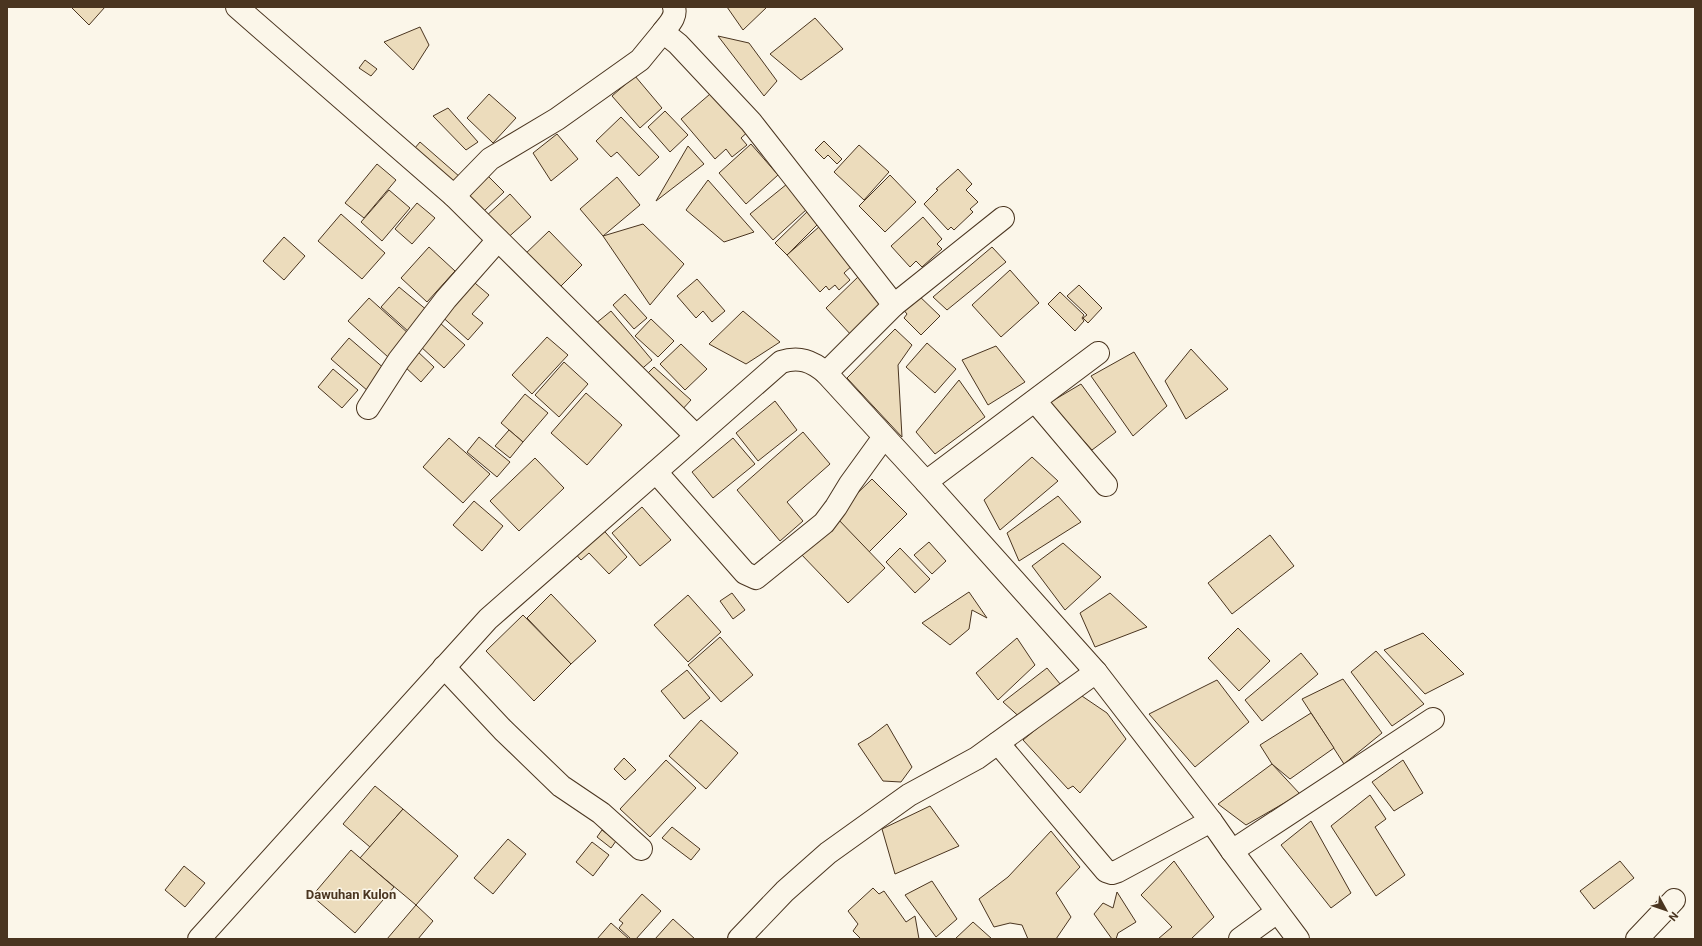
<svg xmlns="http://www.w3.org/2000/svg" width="1702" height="946" font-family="Roboto,sans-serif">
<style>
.building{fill:#ecdcbc;stroke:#4a3520}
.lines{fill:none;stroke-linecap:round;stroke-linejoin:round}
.street-casing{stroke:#4a3520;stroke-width:24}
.street{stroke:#fbf6e9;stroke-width:22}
.labels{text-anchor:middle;stroke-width:3;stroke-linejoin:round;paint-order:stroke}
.quarter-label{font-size:13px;font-weight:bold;fill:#4a3520;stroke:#fbf6e9}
</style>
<rect width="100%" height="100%" fill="#fbf6e9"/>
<g class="building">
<path d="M71,7H105L89,25Z"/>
<path d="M727,7H767L743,30Z"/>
<path d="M815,18L843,49L801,80L770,54Z"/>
<path d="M420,27L429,45L413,70L384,42Z"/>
<path d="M718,36L749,43L777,81L764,96Z"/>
<path d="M365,60L377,69L371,76L359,68Z"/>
<path d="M635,76L662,108L640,128L612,96Z"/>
<path d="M717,88L751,129L741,138L747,145L732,157L726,149L715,159L681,119Z"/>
<path d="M489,94L516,118L493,143L467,118Z"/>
<path d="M448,108L478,142L466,150L433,116Z"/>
<path d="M665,111L688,135L670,152L648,127Z"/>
<path d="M621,117L659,157L639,176L617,152L611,157L596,141Z"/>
<path d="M557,134L578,159L551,181L533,153Z"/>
<path d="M824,141L842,159L837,164L828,155L824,159L815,150Z"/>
<path d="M420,142L460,177L449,189L409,155Z"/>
<path d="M751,144L778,175L746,204L719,173Z"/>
<path d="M859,145L889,172L864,200L834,172Z"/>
<path d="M688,146L704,164L656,201Z"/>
<path d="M377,164L396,180L364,218L345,203Z"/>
<path d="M958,169L972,184L966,190L978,202L970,209L973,212L954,230L951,227L948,230L924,204L938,190L936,189Z"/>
<path d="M485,173L504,192L484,211L466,193Z"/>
<path d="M890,175L916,202L885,232L859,206Z"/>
<path d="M617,177L640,205L603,236L580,209Z"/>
<path d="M708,180L754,232L724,242L686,210Z"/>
<path d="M787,184L807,209L773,240L750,214Z"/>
<path d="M389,190L410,208L382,241L361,222Z"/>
<path d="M510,194L531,217L504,241L484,218Z"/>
<path d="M417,203L435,218L412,244L395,229Z"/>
<path d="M813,206L820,222L787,255L775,243Z"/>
<path d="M341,214L385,253L362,279L318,241Z"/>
<path d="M923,217L942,239L937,244L942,249L922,267L916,261L910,267L891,246Z"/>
<path d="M643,224L684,264L650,305L603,236Z"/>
<path d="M820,226L854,264L844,273L850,280L839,290L835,285L829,290L826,286L820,292L787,255Z"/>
<path d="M549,231L582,265L556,291L522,257Z"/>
<path d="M284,237L305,256L284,280L263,261Z"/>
<path d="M429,247L455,271L427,302L401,278Z"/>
<path d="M992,247L1006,262L947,310L933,297Z"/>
<path d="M1010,270L1039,303L1001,337L972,305Z"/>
<path d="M860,275L888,305L853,337L826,308Z"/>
<path d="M469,278L489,295L472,314L483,323L468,340L438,313Z"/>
<path d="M697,279L725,311L712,322L703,311L696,318L677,296Z"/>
<path d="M1079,285L1102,308L1088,323L1083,318L1087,315L1067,296Z"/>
<path d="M399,287L428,311L409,332L381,307Z"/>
<path d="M1060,292L1084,315L1082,318L1084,321L1075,331L1048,304Z"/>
<path d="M916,293L940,316L921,335L904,318L907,314L902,308Z"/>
<path d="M625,294L647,318L634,329L613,305Z"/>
<path d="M369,298L409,334L388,357L348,321Z"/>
<path d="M611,311L652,360L637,373L595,324Z"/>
<path d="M743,311L780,342L746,364L709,344Z"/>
<path d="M651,319L674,341L658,357L635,336Z"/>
<path d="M440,323L465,345L444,368L420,346Z"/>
<path d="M895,329L912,345L898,365L902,437L847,378Z"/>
<path d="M547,337L568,355L532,394L512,375Z"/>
<path d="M349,338L386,370L368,391L331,359Z"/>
<path d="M927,343L956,369L935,393L906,367Z"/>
<path d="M681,344L707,369L685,390L660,364Z"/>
<path d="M996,346L1025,382L988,405L962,360Z"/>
<path d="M1191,349L1228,389L1186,419L1165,381Z"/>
<path d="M416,350L434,367L421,382L403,365Z"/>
<path d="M1134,352L1167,406L1133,436L1091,376Z"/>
<path d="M564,362L588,384L559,417L535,395Z"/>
<path d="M654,367L691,400L680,412L643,378Z"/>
<path d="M333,369L358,390L342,408L318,387Z"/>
<path d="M959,380L985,417L935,454L916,432Z"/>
<path d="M1081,384L1116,432L1092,450L1049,403Z"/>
<path d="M586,393L622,425L587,465L551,433Z"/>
<path d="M525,394L548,413L523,442L501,423Z"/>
<path d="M775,401L797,430L758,461L736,433Z"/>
<path d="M509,430L523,442L510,458L495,446Z"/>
<path d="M803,432L830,464L787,502L803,521L780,541L737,490Z"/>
<path d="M479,437L510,462L497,477L467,452Z"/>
<path d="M449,438L490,474L463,503L423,467Z"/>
<path d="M733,438L755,464L713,498L692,472Z"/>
<path d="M1032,457L1058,481L1000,530L984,500Z"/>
<path d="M535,458L564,488L519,531L490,501Z"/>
<path d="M872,479L907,514L869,552L834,516Z"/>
<path d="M1058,496L1081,522L1019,561L1007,533Z"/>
<path d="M474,501L503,526L482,551L453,525Z"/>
<path d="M642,507L671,540L640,566L612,533Z"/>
<path d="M836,517L885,568L848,603L800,553Z"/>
<path d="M599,525L627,557L609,574L589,553L581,560L572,550Z"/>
<path d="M1270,535L1294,566L1232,614L1208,583Z"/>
<path d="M929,542L946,561L932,574L914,555Z"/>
<path d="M1063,543L1101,577L1065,610L1032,566Z"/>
<path d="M900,548L930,579L915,593L886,562Z"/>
<path d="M969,592L987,618L972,610L969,629L950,645L922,623Z"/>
<path d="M732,593L745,610L733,619L720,601Z"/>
<path d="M1110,593L1147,627L1095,647L1080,613Z"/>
<path d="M551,594L596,641L571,664L527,618Z"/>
<path d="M688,595L721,632L688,662L654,625Z"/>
<path d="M523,615L571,664L534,701L486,651Z"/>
<path d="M1238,628L1270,661L1239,691L1208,658Z"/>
<path d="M1423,633L1464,674L1425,694L1384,650Z"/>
<path d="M720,637L753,675L721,702L688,665Z"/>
<path d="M1017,638L1035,665L998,700L976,673Z"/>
<path d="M1376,651L1424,704L1392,726L1351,672Z"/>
<path d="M1301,653L1318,674L1262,721L1245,700Z"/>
<path d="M1047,668L1065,690L1025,722L1003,702Z"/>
<path d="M687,670L710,698L684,719L661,691Z"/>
<path d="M1343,679L1382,733L1344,764L1302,699Z"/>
<path d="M1217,680L1249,722L1195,767L1149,714Z"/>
<path d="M1079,694L1107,713L1126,739L1080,793L1073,786L1068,789L1023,740Z"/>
<path d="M1311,713L1334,748L1290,779L1272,764L1260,745Z"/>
<path d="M701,720L738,753L706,789L669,756Z"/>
<path d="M887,724L912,767L901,782L883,781L858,744L870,737Z"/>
<path d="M624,758L636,770L625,780L614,769Z"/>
<path d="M666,760L696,788L650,837L620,809Z"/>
<path d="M1403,760L1423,793L1394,811L1372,782Z"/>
<path d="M1272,764L1300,794L1246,825L1218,804Z"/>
<path d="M375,786L403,809L370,847L343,824Z"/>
<path d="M1370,795L1386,819L1375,827L1405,875L1376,896L1331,826Z"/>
<path d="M930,806L959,846L895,874L882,829Z"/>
<path d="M403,809L458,856L416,905L360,858Z"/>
<path d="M1311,821L1351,893L1331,908L1281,845Z"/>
<path d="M672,827L700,849L691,860L662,838Z"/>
<path d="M602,830L616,841L611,848L597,837Z"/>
<path d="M1051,831L1080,867L1056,893L1071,917L1056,939H1028L1022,925L1010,923L994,927L979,899L1008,877Z"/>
<path d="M508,839L526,854L493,894L474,878Z"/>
<path d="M592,842L609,855L593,876L576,862Z"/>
<path d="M351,850L394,887L355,933L312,896Z"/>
<path d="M1174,861L1214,917L1191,939H1158L1172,927L1141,895Z"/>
<path d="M1620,861L1634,878L1594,909L1580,891Z"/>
<path d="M184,866L205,883L185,907L165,890Z"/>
<path d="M932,881L957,919L936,937L905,895Z"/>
<path d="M873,888L879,894L884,891L906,922L915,916L919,939H861L853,931L858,924L848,911Z"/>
<path d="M1117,892L1136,922L1118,933L1116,939H1112L1094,914L1103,903L1113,908Z"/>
<path d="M642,894L661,911L636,939H631L619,928L623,923L619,920Z"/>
<path d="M416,905L433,921L418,939H387Z"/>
<path d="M673,919L695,939H655Z"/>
<path d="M973,922L992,939H955Z"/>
<path d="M611,923L629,939H597Z"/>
</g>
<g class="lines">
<defs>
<g id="street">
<path d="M237,7L454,196L696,436"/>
<path d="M663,32C669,24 677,17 674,7"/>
<path d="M454,196L490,159L557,119L640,60L663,32L678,44L751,122L894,305"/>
<path d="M826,373L894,305L1003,218"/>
<path d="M1035,401L1106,485"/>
<path d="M368,408L399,360L446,299L498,240"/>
<path d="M656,472L745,573L756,578L824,523L836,507L850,484L884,437"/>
<path d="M926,482L1098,353"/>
<path d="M444,667L503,730L561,786L601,813L641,849"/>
<path d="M998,743L1106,871L1112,873L1118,871L1211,821"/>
<path d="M1232,851L1433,719"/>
<path d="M199,939L488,619L781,362C799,356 812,361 826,373L926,482L1096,672L1211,821L1232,851L1298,939"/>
<path d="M739,939L785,891L828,853L909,795L977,758L1096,672"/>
<path d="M1240,939L1277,912"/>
<path d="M1637,939L1674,900"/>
</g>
</defs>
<use href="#street" class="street-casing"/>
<use href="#street" class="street"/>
</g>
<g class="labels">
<g class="quarter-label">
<text x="351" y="899">Dawuhan Kulon</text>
</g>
</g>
<rect width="1702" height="946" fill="none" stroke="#4a3520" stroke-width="16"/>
<g transform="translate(1666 910) rotate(130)" stroke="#fbf6e9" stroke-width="3" paint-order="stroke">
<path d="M0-3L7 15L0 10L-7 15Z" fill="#4a3520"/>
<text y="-6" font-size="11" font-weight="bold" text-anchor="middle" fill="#4a3520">N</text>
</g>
</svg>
